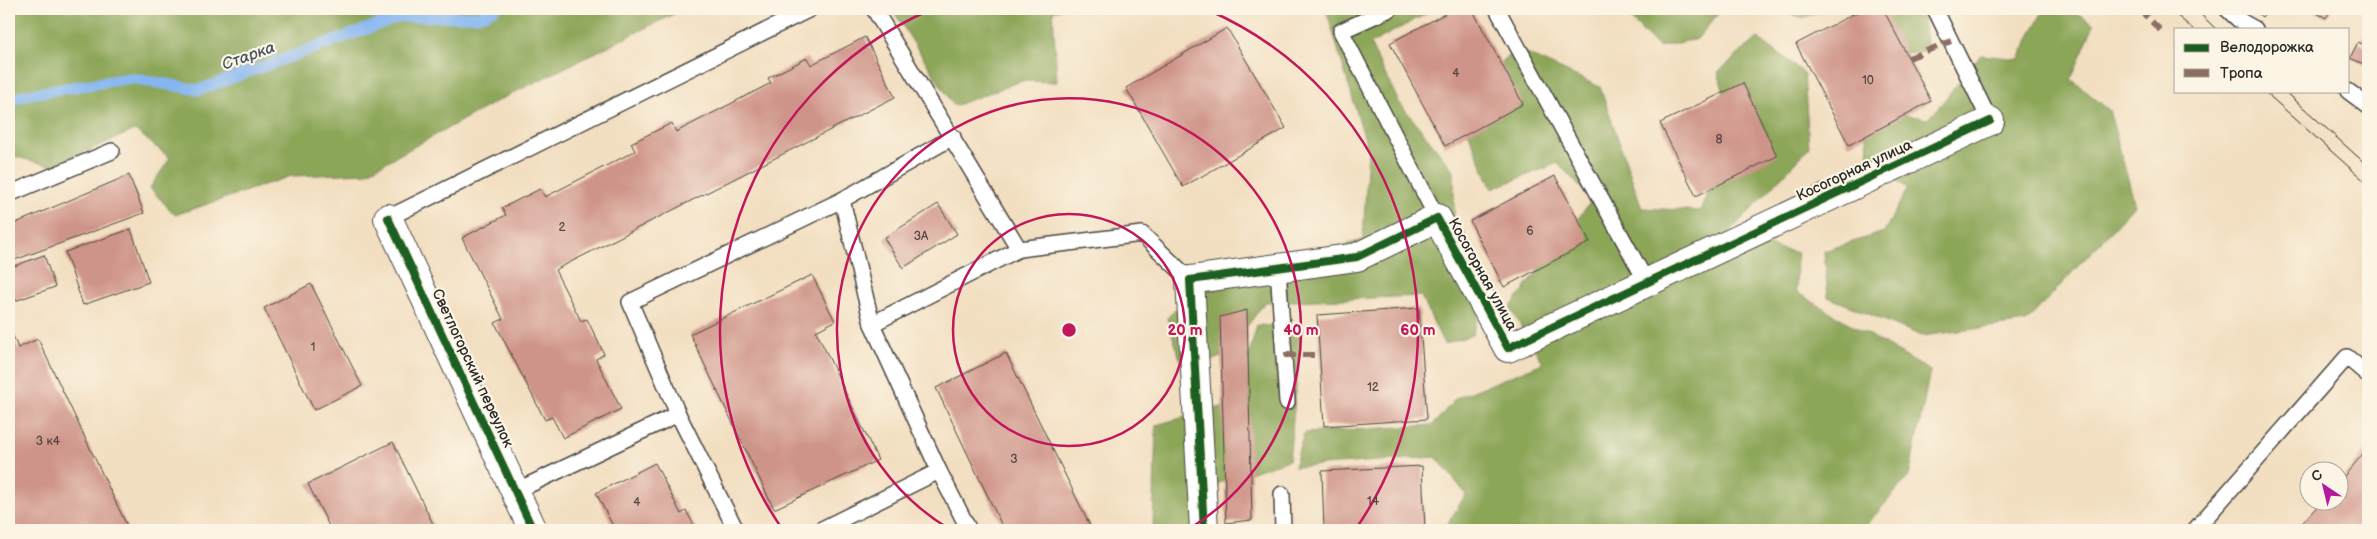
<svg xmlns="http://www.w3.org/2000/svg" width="2377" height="539" font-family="'Balsamiq Sans',sans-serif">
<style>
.forest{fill:#8ca658;stroke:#5c6842}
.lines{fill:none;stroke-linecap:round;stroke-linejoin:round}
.stream{stroke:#85b6f1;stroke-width:11}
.building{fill:#cf9489}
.lane-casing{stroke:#494641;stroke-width:18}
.street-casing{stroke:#494641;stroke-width:30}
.lane{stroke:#fff;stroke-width:15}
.street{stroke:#fff;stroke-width:28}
.tram{stroke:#2b2b2b;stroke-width:1}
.quiet{stroke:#8d6e63;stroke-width:6;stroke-dasharray:12 6;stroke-linecap:butt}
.cycleway-casing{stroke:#fcf5e5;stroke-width:11}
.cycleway{stroke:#1b5e20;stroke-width:8}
.ring{fill:none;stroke:#c2185b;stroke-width:2.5}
.labels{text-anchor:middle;stroke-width:4.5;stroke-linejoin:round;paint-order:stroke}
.number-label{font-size:12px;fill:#544542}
.street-label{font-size:15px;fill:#2b2b2b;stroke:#fcf5e5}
.water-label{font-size:16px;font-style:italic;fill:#465566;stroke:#fcf5e5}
.centre{fill:#c2185b;stroke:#fcf5e5;stroke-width:2.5}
.ring-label{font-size:15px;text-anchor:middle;font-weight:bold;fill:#c2185b;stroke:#fcf5e5;stroke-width:4.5;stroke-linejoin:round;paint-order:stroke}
</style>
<rect width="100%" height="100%" fill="#fcf5e5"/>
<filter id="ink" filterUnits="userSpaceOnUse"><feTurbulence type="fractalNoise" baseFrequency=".02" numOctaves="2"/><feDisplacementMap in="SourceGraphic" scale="10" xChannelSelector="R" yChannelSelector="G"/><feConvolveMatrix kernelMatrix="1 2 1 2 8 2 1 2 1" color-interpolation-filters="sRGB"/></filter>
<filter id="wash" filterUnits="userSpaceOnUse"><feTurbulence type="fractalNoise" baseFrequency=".0096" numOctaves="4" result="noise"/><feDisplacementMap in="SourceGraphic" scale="20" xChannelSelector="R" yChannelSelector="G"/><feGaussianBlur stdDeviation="1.12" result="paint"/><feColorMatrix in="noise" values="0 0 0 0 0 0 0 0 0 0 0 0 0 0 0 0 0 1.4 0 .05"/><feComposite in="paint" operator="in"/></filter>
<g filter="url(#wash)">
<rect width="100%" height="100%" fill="#f2dec0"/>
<g class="forest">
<path d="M12,9H684L501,99L366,173L291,176L175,215L150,188L170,158L135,130L52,166L9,155V10Z"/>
<path d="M892,9H1061L1053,11L1057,82L1021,81L954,106Z"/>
<path d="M1326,9H1435L1370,44L1399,102L1454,171V224L1486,288L1472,335L1444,344L1421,296L1265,302L1226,355L1184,371L1167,318L1202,283L1363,240L1368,150Z"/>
<path d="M1621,9H1722L1697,39L1658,47Z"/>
<path d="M1772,9H1825L1803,18Z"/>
<path d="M1846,9H1922L1927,51L1885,54Z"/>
<path d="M2044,9H2070L2094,24L2071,79L2109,110L2135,205L2026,322L1922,336L1828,297L1824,251L1884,232L1908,188L1869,164L1865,107L1929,119L1981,55L2019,59Z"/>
<path d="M1758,38L1804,73L1809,148L1727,235L1797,253L1796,292L1930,371L1909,476L1862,530H1444L1466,494L1436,457L1294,467L1304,433L1433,425L1456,398L1543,363L1510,308L1592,200L1558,163L1492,189L1456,103L1516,49L1600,87L1642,208L1700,211L1735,131L1718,72Z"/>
<path d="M1257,325L1302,328L1289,460L1218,483L1213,530H1153L1156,425L1236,403Z"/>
</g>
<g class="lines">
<path class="stream" d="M9,102L24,95L130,78L199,90L399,17L478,16L495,9"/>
</g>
<g id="blocks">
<g class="building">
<path d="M1454,9H1472L1523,104L1445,146L1390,43Z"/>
<path d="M1863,9H1883L1931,101L1849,145L1796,44Z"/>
<path d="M2252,9H2269L2262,17Z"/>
<path d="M2310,9H2332L2326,18Z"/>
<path d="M2368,27V42L2362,39Z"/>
<path d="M1227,28L1286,128L1183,187L1126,88Z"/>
<path d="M865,37L895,97L555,270L581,321L587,319L604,354L596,359L621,409L563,438L552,417L545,420L495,323L503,319L462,238L506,215L502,208L540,189L545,197L635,151L631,143L672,123L676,132L771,83L768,78L807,58L811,65Z"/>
<path d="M2358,42L2368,47V66L2350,58Z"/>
<path d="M1743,83L1777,156L1696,196L1660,123Z"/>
<path d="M129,175L144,213L9,262V226Z"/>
<path d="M1555,176L1590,242L1504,287L1470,221Z"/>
<path d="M938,204L957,234L903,268L884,238Z"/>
<path d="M131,229L149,282L83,305L65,252Z"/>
<path d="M44,255L55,287L12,302L9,291V268Z"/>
<path d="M812,275L835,321L816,331L878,460L774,509L690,334Z"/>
<path d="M311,284L362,386L314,410L264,308Z"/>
<path d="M1419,308L1427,419L1324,426L1317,315Z"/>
<path d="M1247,310L1252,520L1226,523L1220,317Z"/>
<path d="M9,326L18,348L38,339L129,530H9Z"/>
<path d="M1006,353L1092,530H1004L936,388Z"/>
<path d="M393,442L436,530H331L308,484Z"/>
<path d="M2368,448V530H2296L2321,502H2340V481Z"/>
<path d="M655,463L681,514L686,511L697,530H615L596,493Z"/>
<path d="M1422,466L1425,530H1324L1322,471Z"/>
</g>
</g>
</g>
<g filter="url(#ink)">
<use href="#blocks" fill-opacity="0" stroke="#494641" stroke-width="1"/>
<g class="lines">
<defs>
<g id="lane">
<path d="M874,9L1019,249L1142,234L1190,280"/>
<path d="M1390,9L1341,31L1437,218"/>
<path d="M1497,9L1647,283"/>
<path d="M1935,9L1990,121"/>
<path d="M2227,9L2239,20L2255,29"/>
<path d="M2348,91L2368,106"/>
<path d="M9,194L112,151"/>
<path d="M842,200L872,324L939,471L969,530"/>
<path d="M388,218L810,9"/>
<path d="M1278,268L1287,402"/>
<path d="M872,324L1019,249"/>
<path d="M678,414L736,530"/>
<path d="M516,491L678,414L630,302L842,200L953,137"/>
<path d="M1282,494L1283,530"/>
<path d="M820,530L939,471"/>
<path d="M2195,530L2347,357L2368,375"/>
</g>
<g id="street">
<path d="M388,218L533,530"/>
<path d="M1204,530L1190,280L1357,257L1437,218L1508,348L1990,121"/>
</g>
</defs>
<use href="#lane" class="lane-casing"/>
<use href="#street" class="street-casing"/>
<use href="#lane" class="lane"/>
<use href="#street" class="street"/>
<g class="tram">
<path d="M2169,9L2193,29"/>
<path d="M2195,9L2216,29"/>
<path d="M2264,91L2368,184"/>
<path d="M2285,91L2368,166"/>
</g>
<g class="quiet">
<path d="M2139,9L2162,32"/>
<path d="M1909,58L1951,41"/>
<path d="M1284,355H1319"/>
</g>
<defs>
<g id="cycleway">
<path d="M388,218L533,530"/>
<path d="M1204,530L1190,280L1357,257L1437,218L1508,348L1990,121"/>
</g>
</defs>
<use href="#cycleway" class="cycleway-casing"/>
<use href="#cycleway" class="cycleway"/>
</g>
</g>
<g class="ring">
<circle cx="1069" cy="330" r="116"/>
<path d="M951 530A232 232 0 1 1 1187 530"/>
<path d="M783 530A349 349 0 0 1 930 10M1208 10A349 349 0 0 1 1355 530"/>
</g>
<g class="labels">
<g class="number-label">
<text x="1456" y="77">4</text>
<text x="1868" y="84">10</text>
<text x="1719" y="143">8</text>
<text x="562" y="231">2</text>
<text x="1530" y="235">6</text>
<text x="921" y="240">3А</text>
<text x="313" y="351">1</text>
<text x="1373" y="391">12</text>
<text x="48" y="445">3 к4</text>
<text x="1014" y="463">3</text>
<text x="1373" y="505">14</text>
<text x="637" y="506">4</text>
</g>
<g class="street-label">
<text transform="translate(1854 170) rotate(-25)" y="5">Косогорная улица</text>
<text transform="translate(1483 274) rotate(61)" y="5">Косогорная улица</text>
<text transform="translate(473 368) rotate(65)" y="5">Светлогорский переулок</text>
</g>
<g class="water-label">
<text transform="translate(248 55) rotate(-20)" y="6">Старка</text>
</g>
</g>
<circle cx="1069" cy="330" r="8" class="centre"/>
<g class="ring-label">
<text x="1185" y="335">20 m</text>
<text x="1301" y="335">40 m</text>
<text x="1418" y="335">60 m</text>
</g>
<rect width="2377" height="539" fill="none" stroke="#fcf5e5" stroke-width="30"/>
<rect x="2174" y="28" width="175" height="65" fill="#fcf5e5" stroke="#a8a49b"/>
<rect x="2184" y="44" width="25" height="8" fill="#1b5e20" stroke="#a8a49b"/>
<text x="2220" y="52" font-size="15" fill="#2b2b2b">Велодорожка</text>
<rect x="2184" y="69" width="25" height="8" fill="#8d6e63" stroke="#a8a49b"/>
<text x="2220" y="78" font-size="15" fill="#2b2b2b">Тропа</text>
<g transform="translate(2324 486) rotate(325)"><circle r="24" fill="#fcf5e5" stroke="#a8a49b"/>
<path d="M0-4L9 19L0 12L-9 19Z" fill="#b5179e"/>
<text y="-8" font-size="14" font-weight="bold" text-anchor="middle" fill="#2b2b2b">С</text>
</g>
</svg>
